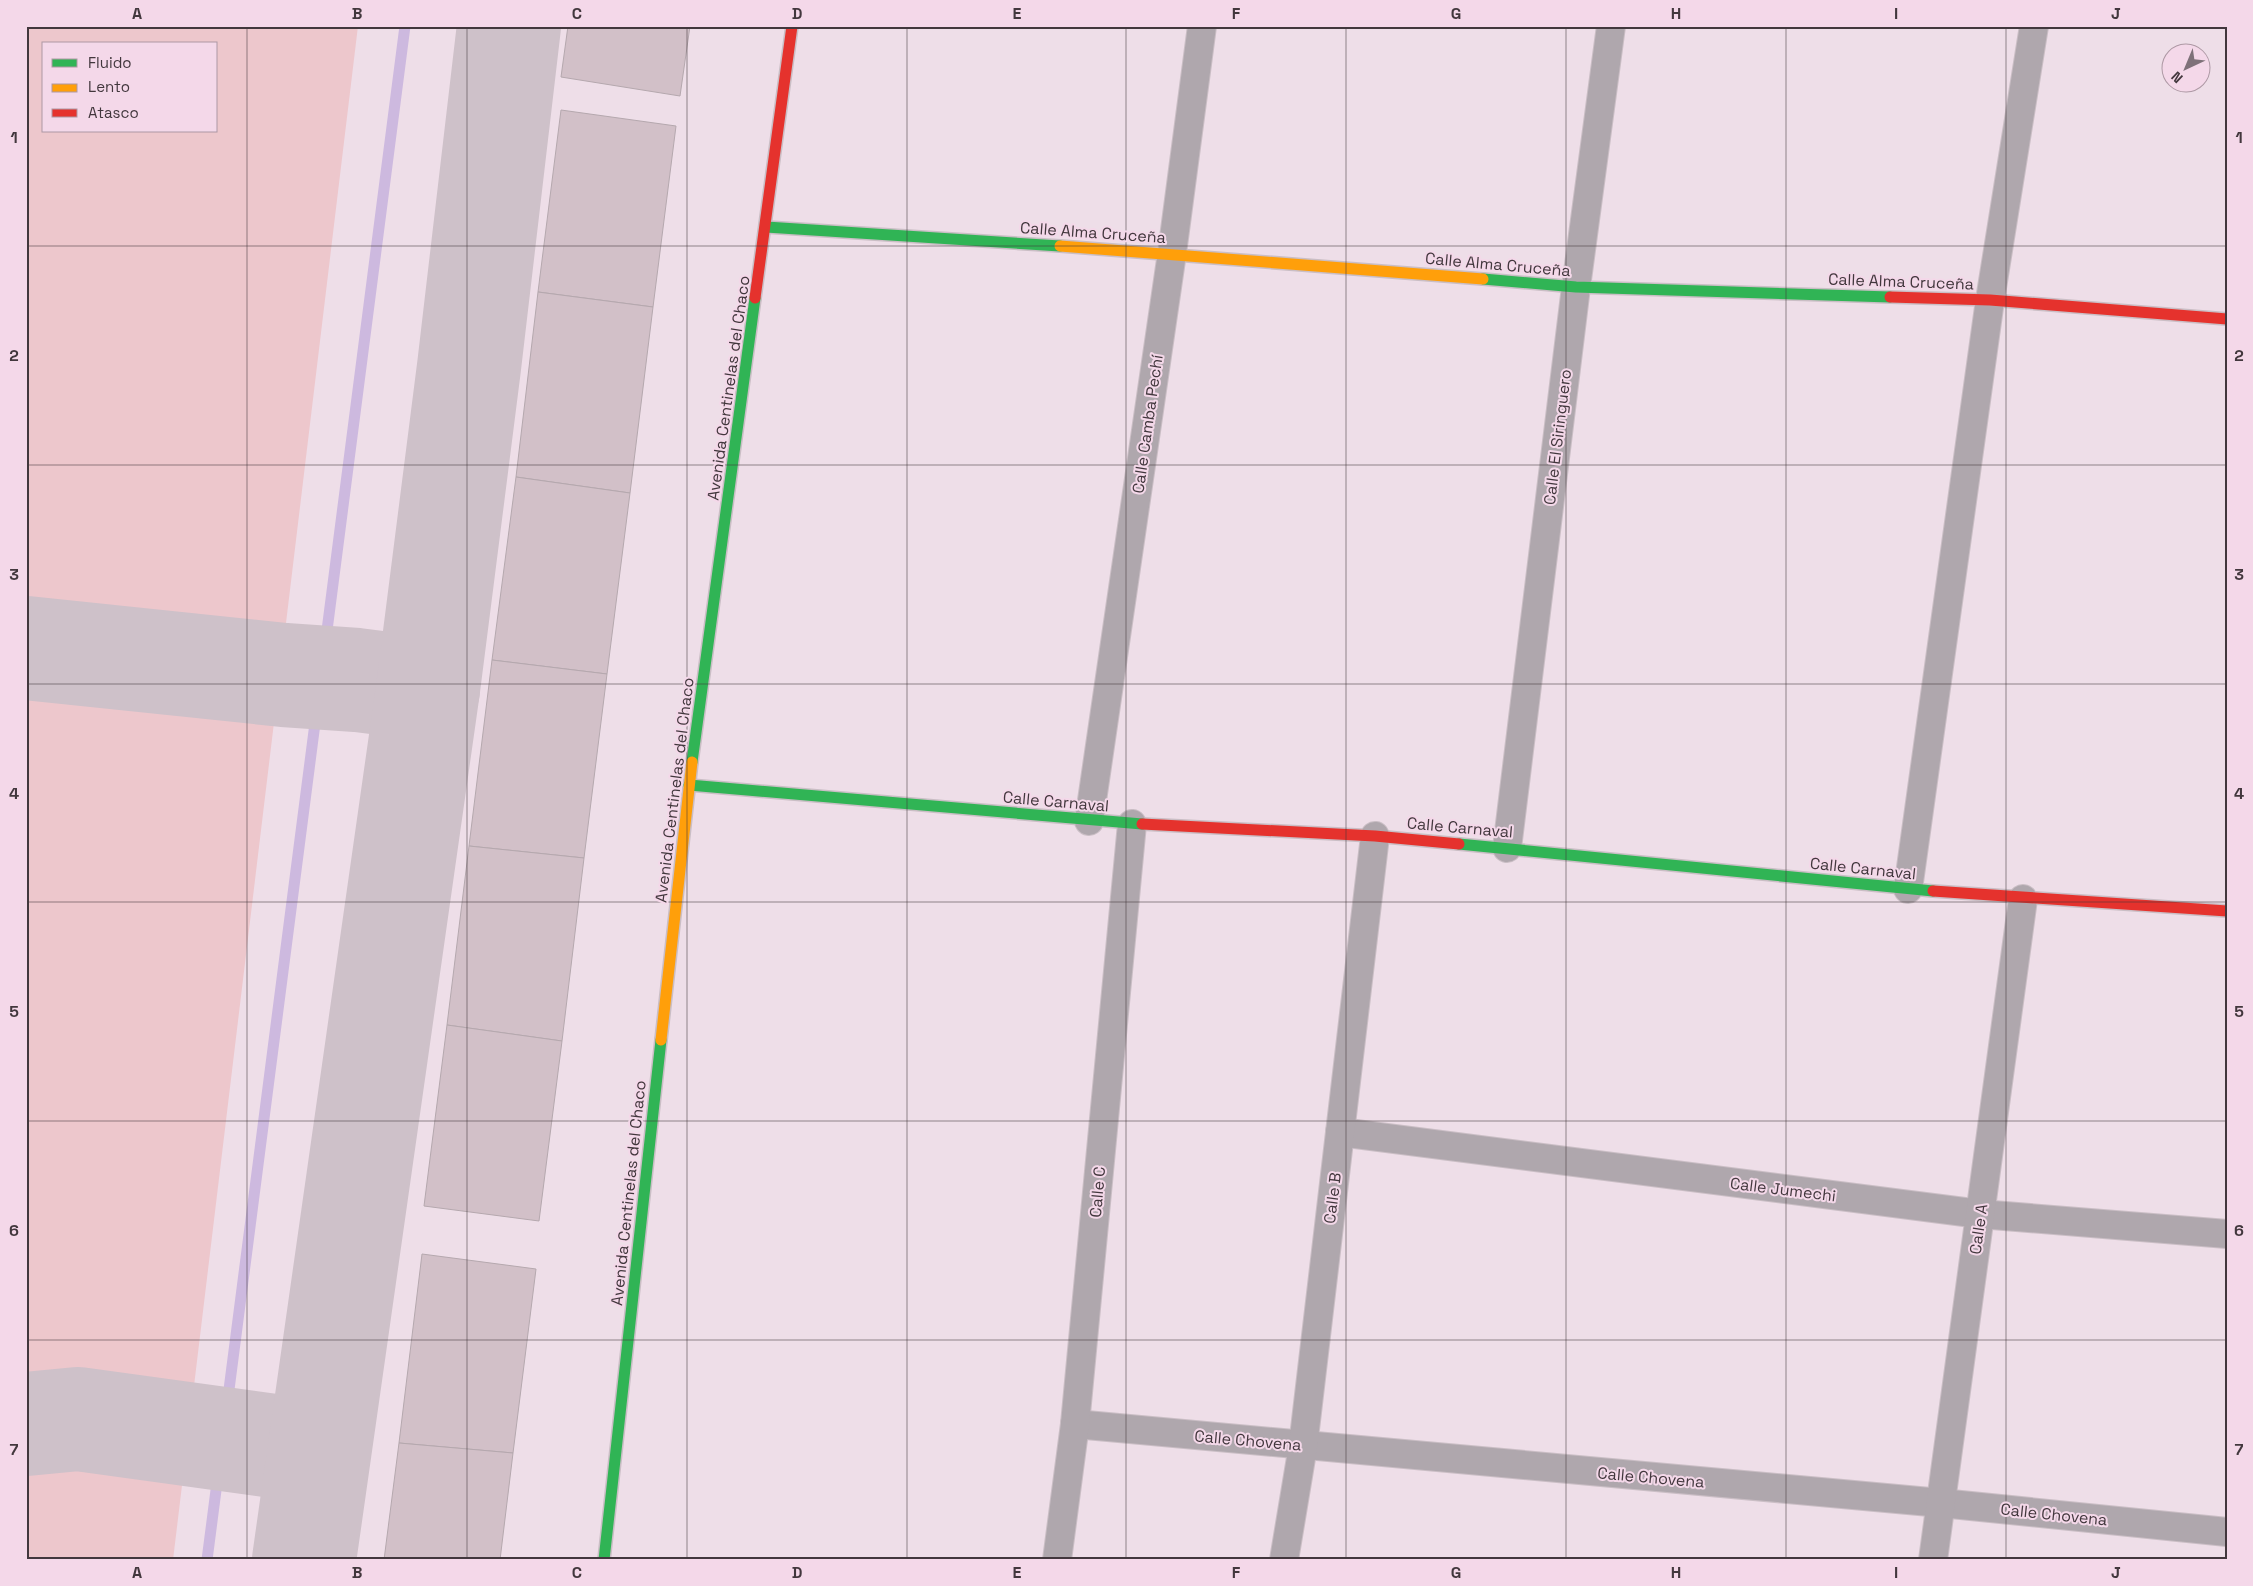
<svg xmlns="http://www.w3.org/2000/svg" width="2253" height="1586" font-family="'Space Grotesk',sans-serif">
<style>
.green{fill:#edc7cc;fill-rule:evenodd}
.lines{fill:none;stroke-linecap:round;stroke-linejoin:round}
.stream{stroke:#cdb9df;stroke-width:11}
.taxiway{stroke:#cec1c9;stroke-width:104}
.building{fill:#d2c0c8;stroke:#b5a8ae}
.street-casing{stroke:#cabec5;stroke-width:30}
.fast-casing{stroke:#cabec5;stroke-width:14}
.slow-casing{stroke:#cabec5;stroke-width:14}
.jam-casing{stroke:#cabec5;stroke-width:14}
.street{stroke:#afa7ad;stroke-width:28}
.fast{stroke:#30b455;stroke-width:11}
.slow{stroke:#ff9f0a;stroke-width:11}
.jam{stroke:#e5322d;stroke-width:11}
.grid{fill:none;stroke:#42373d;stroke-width:1;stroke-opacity:0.55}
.labels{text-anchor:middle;stroke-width:4;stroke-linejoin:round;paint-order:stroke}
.street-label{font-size:16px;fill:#42373d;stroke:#f4d8e9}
.neatline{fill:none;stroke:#42373d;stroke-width:2}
.grid-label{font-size:16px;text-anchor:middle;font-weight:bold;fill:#42373d}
</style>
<rect width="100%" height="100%" fill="#eedee8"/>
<path class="green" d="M26,26H358L173,1560H26ZM44,44H216V131H44Z"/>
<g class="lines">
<path class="stream" d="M207,1560L405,26"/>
<g class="taxiway">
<path d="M26,648L284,675L357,680L428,689"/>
<path d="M26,1424L78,1419L318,1452"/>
<path d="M304,1560L428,689L469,367L509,26"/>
</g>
</g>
<g class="building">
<path d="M568,26H690L680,96L561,77Z"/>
<path d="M561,110L676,126L653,307L538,292Z"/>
<path d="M538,292L653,307L630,493L516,477Z"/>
<path d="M516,477L630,493L607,674L492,660Z"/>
<path d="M492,660L607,674L584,858L469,846Z"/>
<path d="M469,846L584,858L562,1041L447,1025Z"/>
<path d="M447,1025L562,1041L539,1221L424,1206Z"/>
<path d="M422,1254L536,1269L513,1453L399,1443Z"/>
<path d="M399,1443L513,1453L500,1560H384Z"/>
</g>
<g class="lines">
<defs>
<g id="street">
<path d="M1089,821L1172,253L1202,26"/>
<path d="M1507,848L1576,287L1611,26"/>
<path d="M1908,889L1990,300L2034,26"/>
<path d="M1340,1132L1980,1214L2227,1234"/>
<path d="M1075,1424L1941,1503L2227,1532"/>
<path d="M1057,1560L1075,1424L1132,824"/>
<path d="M1284,1560L1303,1446L1375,836"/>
<path d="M1933,1560L2023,899"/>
</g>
<g id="fast">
<path d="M766,227L1060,246"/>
<path d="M1483,279L1576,287L1890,297"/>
<path d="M692,762L755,298"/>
<path d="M689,785L1142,824"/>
<path d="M1459,844L1933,891"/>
<path d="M604,1560L661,1040"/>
</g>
<g id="slow">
<path d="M1060,246L1483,279"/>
<path d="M661,1040L692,762"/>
</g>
<g id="jam">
<path d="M1890,297L1990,300L2227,319"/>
<path d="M755,298L792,26"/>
<path d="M1142,824L1375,836L1459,844"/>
<path d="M1933,891L2227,911"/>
</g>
</defs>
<use href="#street" class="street-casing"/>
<use href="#fast" class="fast-casing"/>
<use href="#slow" class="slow-casing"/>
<use href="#jam" class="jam-casing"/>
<use href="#street" class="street"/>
<use href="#fast" class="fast"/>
<use href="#slow" class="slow"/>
<use href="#jam" class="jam"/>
</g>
<path class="grid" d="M247,26V1560M467,26V1560M687,26V1560M907,26V1560M1126,26V1560M1346,26V1560M1566,26V1560M1786,26V1560M2006,26V1560M26,246H2227M26,465H2227M26,684H2227M26,902H2227M26,1121H2227M26,1340H2227"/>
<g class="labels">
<g class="street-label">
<text transform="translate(1093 232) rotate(4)" y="6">Calle Alma Cruceña</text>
<text transform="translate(1498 264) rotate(5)" y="6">Calle Alma Cruceña</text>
<text transform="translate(1901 281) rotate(2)" y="6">Calle Alma Cruceña</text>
<text transform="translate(728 388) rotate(-82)" y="6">Avenida Centinelas del Chaco</text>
<text transform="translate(1147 424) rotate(-82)" y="6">Calle Camba Pechí</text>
<text transform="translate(1557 437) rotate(-83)" y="6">Calle El Siringuero</text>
<text transform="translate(674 790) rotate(-83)" y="6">Avenida Centinelas del Chaco</text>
<text transform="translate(1056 801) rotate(5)" y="6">Calle Carnaval</text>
<text transform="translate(1460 827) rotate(5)" y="6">Calle Carnaval</text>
<text transform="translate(1863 868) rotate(6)" y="6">Calle Carnaval</text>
<text transform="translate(1783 1189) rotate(7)" y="6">Calle Jumechi</text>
<text transform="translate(1097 1192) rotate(-85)" y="6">Calle C</text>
<text transform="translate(628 1193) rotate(-84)" y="6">Avenida Centinelas del Chaco</text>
<text transform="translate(1332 1198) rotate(-83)" y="6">Calle B</text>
<text transform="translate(1978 1229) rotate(-82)" y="6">Calle A</text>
<text transform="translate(1248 1440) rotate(5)" y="6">Calle Chovena</text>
<text transform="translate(1651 1477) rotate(5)" y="6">Calle Chovena</text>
<text transform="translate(2054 1514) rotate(6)" y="6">Calle Chovena</text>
</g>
</g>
<rect width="2253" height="1586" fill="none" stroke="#f4d8e9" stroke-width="55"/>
<rect x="42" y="42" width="175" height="90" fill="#f4d8e9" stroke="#ad98a4"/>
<rect x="52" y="59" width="25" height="8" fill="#30b455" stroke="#ad98a4"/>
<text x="88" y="68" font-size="15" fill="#42373d">Fluido</text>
<rect x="52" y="84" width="25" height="8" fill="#ff9f0a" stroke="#ad98a4"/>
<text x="88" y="92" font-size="15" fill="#42373d">Lento</text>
<rect x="52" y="109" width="25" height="8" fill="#e5322d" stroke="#ad98a4"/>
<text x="88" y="118" font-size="15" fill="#42373d">Atasco</text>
<g transform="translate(2186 68) rotate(224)"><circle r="24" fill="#f4d8e9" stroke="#ad98a4"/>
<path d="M0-4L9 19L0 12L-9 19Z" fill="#7e7179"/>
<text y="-8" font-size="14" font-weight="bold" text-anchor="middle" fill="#42373d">N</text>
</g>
<rect x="28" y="28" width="2198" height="1530" class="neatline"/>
<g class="grid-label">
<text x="137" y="19">A</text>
<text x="357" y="19">B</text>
<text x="577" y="19">C</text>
<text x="797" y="19">D</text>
<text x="1017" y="19">E</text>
<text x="1236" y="19">F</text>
<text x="1456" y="19">G</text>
<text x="1676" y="19">H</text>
<text x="1896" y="19">I</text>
<text x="2116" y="19">J</text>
<text x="14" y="143">1</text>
<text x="2239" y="143">1</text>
<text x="14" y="361">2</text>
<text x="2239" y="361">2</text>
<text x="14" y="580">3</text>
<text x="2239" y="580">3</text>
<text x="14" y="799">4</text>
<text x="2239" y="799">4</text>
<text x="14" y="1017">5</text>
<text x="2239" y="1017">5</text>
<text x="14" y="1236">6</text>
<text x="2239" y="1236">6</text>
<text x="14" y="1455">7</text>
<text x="2239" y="1455">7</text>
<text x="137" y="1578">A</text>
<text x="357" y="1578">B</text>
<text x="577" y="1578">C</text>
<text x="797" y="1578">D</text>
<text x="1017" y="1578">E</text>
<text x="1236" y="1578">F</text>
<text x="1456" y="1578">G</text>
<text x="1676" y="1578">H</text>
<text x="1896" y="1578">I</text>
<text x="2116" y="1578">J</text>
</g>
</svg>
